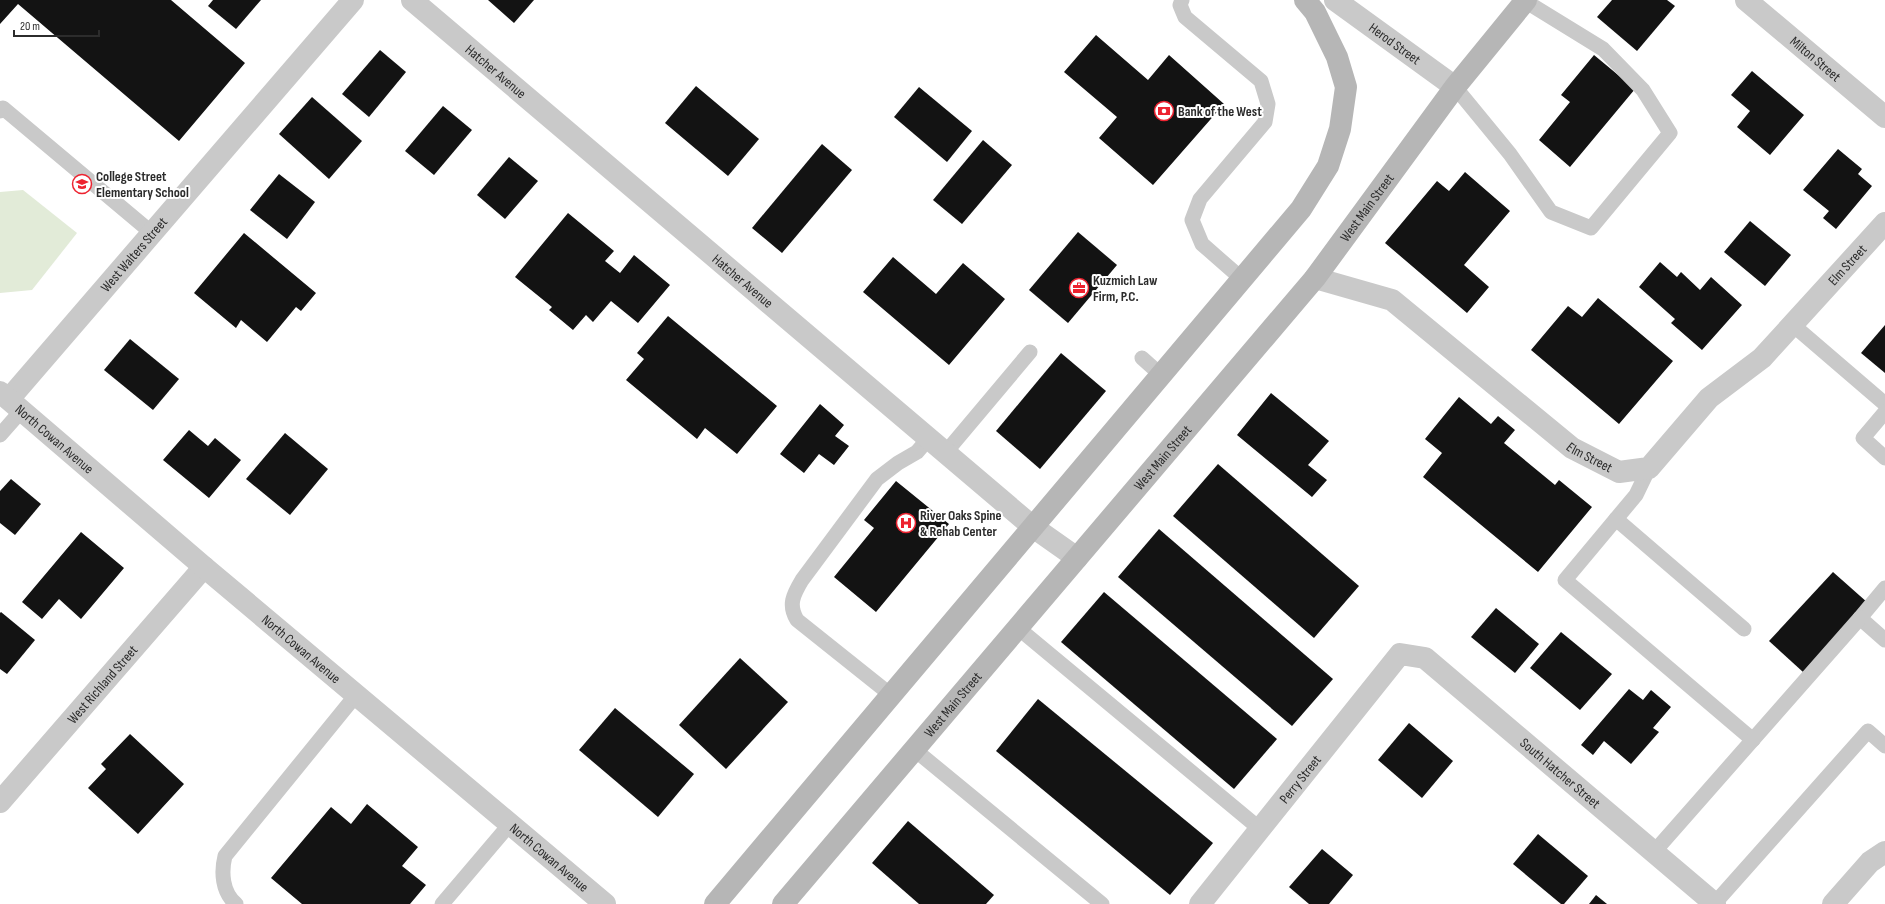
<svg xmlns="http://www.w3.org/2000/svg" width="1885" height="904" font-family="'Sofia Sans Condensed',sans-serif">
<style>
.green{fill:#e2ebd8}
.building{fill:#131313}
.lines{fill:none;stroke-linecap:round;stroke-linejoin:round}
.service{stroke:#c9c9c9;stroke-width:15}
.minor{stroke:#c9c9c9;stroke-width:22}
.tertiary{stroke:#c9c9c9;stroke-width:22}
.secondary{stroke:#b6b6b6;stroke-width:22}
.labels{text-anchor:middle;stroke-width:4;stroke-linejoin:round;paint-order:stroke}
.street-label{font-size:14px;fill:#2c2c2c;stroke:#fff}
.poi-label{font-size:14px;font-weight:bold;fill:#2c2c2c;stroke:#fff;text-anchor:start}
</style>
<rect width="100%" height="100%" fill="#fff"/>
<path class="green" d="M23,190L77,233L32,290L0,293V192Z"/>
<g class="building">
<path d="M0,0H171L245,63L179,141L18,4L0,24Z"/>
<path d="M213,0H261L236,29L208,6Z"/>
<path d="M488,0H534L514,23Z"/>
<path d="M1612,0H1667L1675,6L1637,51L1597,17Z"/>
<path d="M1096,35L1148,80L1169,55L1224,104L1153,185L1099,138L1117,117L1064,72Z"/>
<path d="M380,50L406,72L369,117L342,94Z"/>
<path d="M1594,55L1635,89L1570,167L1539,140L1570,102L1561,95Z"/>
<path d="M1752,71L1804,115L1770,155L1737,127L1750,111L1731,95Z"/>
<path d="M696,86L759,139L728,176L665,123Z"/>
<path d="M919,87L972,131L947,162L894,117Z"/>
<path d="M312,97L362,141L329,179L279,134Z"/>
<path d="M443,106L472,130L434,175L405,151Z"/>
<path d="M983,140L1012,165L962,224L933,200Z"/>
<path d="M822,144L852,170L782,253L752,228Z"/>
<path d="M1838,149L1862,169L1858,174L1872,186L1836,229L1823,218L1829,211L1803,190Z"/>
<path d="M509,157L538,181L505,219L477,195Z"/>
<path d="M1465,172L1510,211L1464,265L1489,287L1467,313L1385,243L1437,181L1449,191Z"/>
<path d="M279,174L315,202L287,239L250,210Z"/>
<path d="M568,213L614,251L605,261L620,273L634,255L670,285L638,323L611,301L593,322L586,315L573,330L549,310L552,307L515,277Z"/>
<path d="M1750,221L1791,255L1765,286L1724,252Z"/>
<path d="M1078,232L1117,265L1068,323L1029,290Z"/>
<path d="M244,233L316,293L301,311L296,307L267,342L241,320L236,328L194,293Z"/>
<path d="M893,257L936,294L963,263L1005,299L949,365L863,292Z"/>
<path d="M1660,262L1677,277L1681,272L1700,290L1711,277L1742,305L1702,350L1671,323L1675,319L1639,287Z"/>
<path d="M1598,298L1673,361L1619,424L1531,350L1568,306L1582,317Z"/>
<path d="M668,316L777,406L737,454L705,428L697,439L626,380L644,359L637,353Z"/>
<path d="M1885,325V373L1861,353Z"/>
<path d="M130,339L179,379L153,410L104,370Z"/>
<path d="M1061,353L1106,391L1040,469L996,431Z"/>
<path d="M1271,393L1329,441L1308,465L1327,480L1312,497L1237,435Z"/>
<path d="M1459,397L1491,424L1498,416L1515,430L1504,443L1555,485L1559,480L1592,507L1538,572L1423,477L1442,453L1425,439Z"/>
<path d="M820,404L844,425L835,436L849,446L834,465L819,454L804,473L780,454Z"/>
<path d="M189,430L208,446L215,438L241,460L209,498L163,460Z"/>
<path d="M285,433L328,469L290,515L246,479Z"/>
<path d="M1218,464L1359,586L1314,638L1173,516Z"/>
<path d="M11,479L41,504L15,535L0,523V491Z"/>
<path d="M896,481L949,524L876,612L834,577L874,528L864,520Z"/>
<path d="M1159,529L1333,679L1292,726L1118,577Z"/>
<path d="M81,532L124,568L81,619L59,599L42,619L22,602Z"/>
<path d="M1833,572L1868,603L1803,672L1769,641Z"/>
<path d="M1104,592L1277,739L1234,789L1061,642Z"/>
<path d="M1496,608L1539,644L1515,673L1471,637Z"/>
<path d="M1,612L35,640L7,674L0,669V613Z"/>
<path d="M1561,632L1612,674L1580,710L1530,668Z"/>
<path d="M740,658L788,702L726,769L679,725Z"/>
<path d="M1629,689L1643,700L1651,690L1671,707L1653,728L1659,732L1631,764L1604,741L1593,755L1581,745Z"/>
<path d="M1038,699L1213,843L1170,895L996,751Z"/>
<path d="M615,708L694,774L658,817L579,750Z"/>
<path d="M1409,723L1453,761L1422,798L1378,760Z"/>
<path d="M130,734L184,784L138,834L88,788L106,769L101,764Z"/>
<path d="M367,804L418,847L402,866L426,885L410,904H302L271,878L331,807L351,824Z"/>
<path d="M908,821L994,895L986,904H919L872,863Z"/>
<path d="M1538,834L1588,876L1564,904H1561L1513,864Z"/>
<path d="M1322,849L1353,875L1329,904H1309L1289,887Z"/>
<path d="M1596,895L1607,904H1589Z"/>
</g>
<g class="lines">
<g class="service">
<path d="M1182,0L1180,5L1185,17L1261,81L1268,104L1265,122L1200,199L1192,220L1202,244L1242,279"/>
<path d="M1455,87L1510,154L1551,212L1591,228L1670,133L1643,90L1603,49L1525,1"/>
<path d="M0,111L3,108L152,233"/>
<path d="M1793,325L1885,404"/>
<path d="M1142,358L1161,375"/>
<path d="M1885,412L1863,438L1885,458"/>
<path d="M0,435L22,410"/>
<path d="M946,452L1030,352"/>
<path d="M1649,468L1636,495L1565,580L1753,740"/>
<path d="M1616,519L1744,629"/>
<path d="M1885,588L1860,618L1885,640"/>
<path d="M1018,628L1260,829"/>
<path d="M891,695L797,620C788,605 793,595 802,580L877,479L898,463L917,452L929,438"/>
<path d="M915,750L1102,904"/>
<path d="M1654,852L1860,618"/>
<path d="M1715,903L1868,731L1885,746"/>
<path d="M236,904C222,892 221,872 225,856L356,695"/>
<path d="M442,904L510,824"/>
</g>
<g class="minor">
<path id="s1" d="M412,0L1033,527L1077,558"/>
<path id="s2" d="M1335,0L1455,87"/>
<path id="s3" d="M1746,0L1885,117"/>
<path id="s4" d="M1315,278L1392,300L1572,448L1619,472L1649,468L1709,398L1762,358L1885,223"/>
<path id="s5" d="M9,399L353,0"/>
<path id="s6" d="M0,802L204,567"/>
<path id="s7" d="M1200,904L1400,654L1425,658L1715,904"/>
<path d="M1833,904L1870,862L1885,852"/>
</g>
<path class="tertiary" id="s8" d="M0,392L204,567L605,904"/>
<g class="secondary">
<path d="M715,904L1301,209L1328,166L1340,129L1346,87L1337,57L1315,12L1305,0"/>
<path id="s9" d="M783,904L1315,278L1455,87L1526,0"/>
</g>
</g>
<defs>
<symbol id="bank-ring" viewBox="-11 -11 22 22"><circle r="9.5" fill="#fff" stroke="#ed2330" stroke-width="1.5"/><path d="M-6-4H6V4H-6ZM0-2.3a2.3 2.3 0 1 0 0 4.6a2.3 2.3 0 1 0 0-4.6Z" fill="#ed2330"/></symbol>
<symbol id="school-ring" viewBox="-11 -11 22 22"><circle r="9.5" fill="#fff" stroke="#ed2330" stroke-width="1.5"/><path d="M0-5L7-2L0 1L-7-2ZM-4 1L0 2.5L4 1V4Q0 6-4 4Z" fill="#ed2330"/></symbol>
<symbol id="office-ring" viewBox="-11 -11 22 22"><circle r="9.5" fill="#fff" stroke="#ed2330" stroke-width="1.5"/><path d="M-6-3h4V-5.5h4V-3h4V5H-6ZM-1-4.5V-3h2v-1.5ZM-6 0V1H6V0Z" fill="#ed2330"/></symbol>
<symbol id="hospital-ring" viewBox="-11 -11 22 22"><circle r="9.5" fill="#fff" stroke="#ed2330" stroke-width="1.5"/><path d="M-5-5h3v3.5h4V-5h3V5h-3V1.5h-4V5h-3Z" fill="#ed2330"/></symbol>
</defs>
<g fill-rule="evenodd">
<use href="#bank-ring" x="1153" y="100" width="22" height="22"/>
<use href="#school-ring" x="71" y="173" width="22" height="22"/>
<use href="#office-ring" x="1068" y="277" width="22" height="22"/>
<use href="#hospital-ring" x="895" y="512" width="22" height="22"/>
</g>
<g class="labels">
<g class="street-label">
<text dy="5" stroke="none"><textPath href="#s2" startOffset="74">Herod Street</textPath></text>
<text dy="5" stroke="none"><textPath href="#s3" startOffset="91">Milton Street</textPath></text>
<text dy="5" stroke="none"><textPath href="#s1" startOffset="110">Hatcher Avenue</textPath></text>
<text dy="5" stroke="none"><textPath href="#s9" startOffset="909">West Main Street</textPath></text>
<text dy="5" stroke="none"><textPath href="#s5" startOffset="191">West Walters Street</textPath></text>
<text dy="5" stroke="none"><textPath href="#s4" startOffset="681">Elm Street</textPath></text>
<text dy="5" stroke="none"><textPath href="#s1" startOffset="434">Hatcher Avenue</textPath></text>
<text dy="5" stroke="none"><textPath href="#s8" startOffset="72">North Cowan Avenue</textPath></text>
<text dy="5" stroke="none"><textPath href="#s4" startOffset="333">Elm Street</textPath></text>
<text dy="5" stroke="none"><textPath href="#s9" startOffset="586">West Main Street</textPath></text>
<text dy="5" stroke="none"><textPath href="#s8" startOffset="396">North Cowan Avenue</textPath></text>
<text dy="5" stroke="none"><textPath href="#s6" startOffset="156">West Richland Street</textPath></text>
<text dy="5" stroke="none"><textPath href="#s9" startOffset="262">West Main Street</textPath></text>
<text dy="5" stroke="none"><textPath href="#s7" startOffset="523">South Hatcher Street</textPath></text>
<text dy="5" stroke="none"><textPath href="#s7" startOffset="160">Perry Street</textPath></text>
<text dy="5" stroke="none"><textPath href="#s8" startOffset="720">North Cowan Avenue</textPath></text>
</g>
<g class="poi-label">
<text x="1178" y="116">Bank of the West</text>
<text x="96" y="181">College Street<tspan x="96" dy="16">Elementary School</tspan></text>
<text x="1093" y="285">Kuzmich Law<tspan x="1093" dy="16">Firm, P.C.</tspan></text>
<text x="920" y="520">River Oaks Spine<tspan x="920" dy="16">&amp; Rehab Center</tspan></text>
</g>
</g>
<path d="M14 30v6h85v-6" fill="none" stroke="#2c2c2c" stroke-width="2"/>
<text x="20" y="30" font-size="12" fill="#2c2c2c" stroke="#ffffff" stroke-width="3" paint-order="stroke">20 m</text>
</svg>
